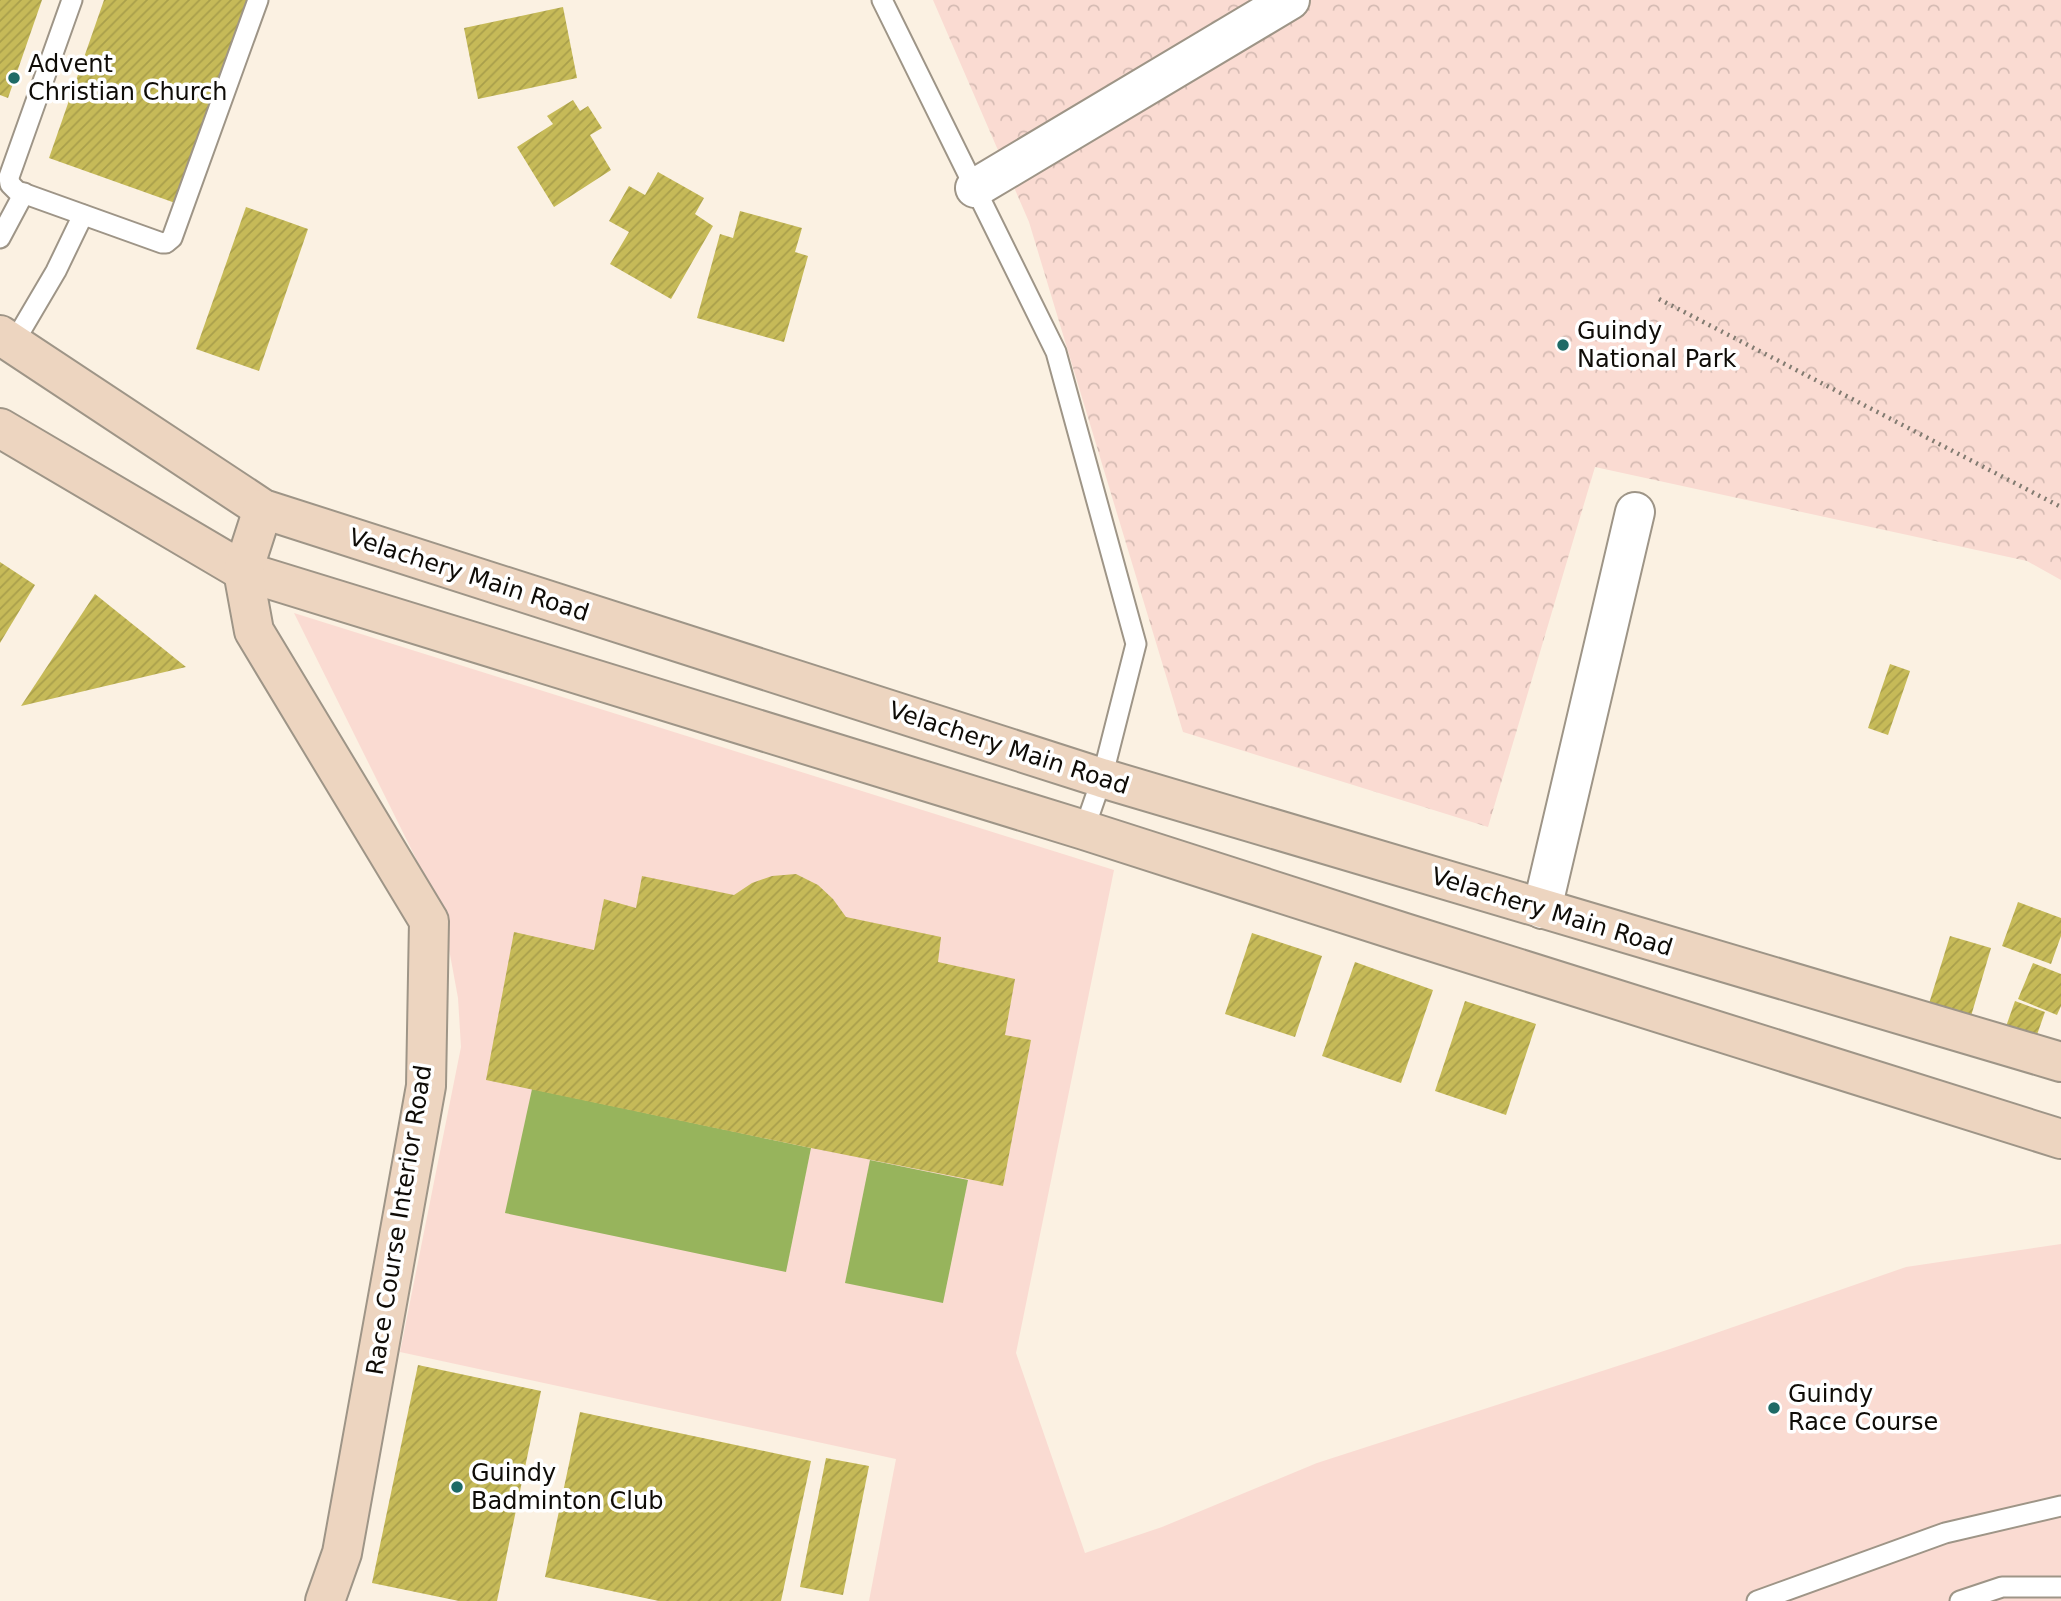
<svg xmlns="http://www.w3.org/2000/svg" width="2061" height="1601" font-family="'DejaVu Sans',sans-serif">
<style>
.forest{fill:url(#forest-crowns)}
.garden{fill:#fadbd2}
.water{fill:#97b45c}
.building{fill:url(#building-hatch)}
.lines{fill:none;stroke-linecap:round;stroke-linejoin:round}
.lane-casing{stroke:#9e9587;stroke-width:23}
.street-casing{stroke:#9e9587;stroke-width:42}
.secondary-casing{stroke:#9e9587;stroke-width:42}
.path{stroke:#827b71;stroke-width:4.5;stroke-dasharray:2 5;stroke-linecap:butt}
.lane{stroke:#fff;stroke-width:19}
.street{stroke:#fff;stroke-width:38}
.secondary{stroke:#edd5c0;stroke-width:38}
.poi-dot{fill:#1e6a66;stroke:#fff;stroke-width:2.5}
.labels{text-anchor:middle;stroke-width:7;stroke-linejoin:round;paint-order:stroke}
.poi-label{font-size:24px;fill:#0f0c07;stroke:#fff;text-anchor:start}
.street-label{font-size:24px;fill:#0f0c07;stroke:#fff}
</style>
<defs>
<pattern id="forest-crowns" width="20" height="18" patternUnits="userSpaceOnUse" patternTransform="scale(1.75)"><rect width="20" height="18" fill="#fadbd2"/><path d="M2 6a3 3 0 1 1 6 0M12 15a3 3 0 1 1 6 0" fill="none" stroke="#d5bbb3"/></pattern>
<pattern id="building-hatch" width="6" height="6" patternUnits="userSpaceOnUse" patternTransform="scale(1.75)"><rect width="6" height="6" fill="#c6ba58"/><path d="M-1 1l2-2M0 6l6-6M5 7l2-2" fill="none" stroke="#a99f4b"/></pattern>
</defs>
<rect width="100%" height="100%" fill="#fbf1e2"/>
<path class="forest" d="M933,0H2061V580L2027,561L1595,467L1488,827L1183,732L1029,222Z"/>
<path class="garden" d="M294,613L1114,870L1016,1353L1085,1553L1162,1527L1317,1463L1670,1349L1906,1267L2061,1244V1601H869L896,1459L400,1352L461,1047L458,998L442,911Z"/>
<g class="water">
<path d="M532,1089L811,1148L786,1272L505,1213Z"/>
<path d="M870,1160L968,1180L943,1303L845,1283Z"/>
</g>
<g class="building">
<path d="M0,0H42L8,98L0,95Z"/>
<path d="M104,0H249L178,204L49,158Z"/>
<path d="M563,7L577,78L478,99L464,28Z"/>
<path d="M573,100L580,111L588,106L602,128L590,135L611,170L554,207L517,147L553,124L547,116Z"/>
<path d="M658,172L704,198L695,214L713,226L671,299L610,264L629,232L609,221L629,186L645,195Z"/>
<path d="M246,207L308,229L259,371L196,349Z"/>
<path d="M740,211L802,228L795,252L808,256L784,342L697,318L720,234L733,238Z"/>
<path d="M0,562L35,585L0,643Z"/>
<path d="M95,594L186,667L21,706Z"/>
<path d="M1890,664L1910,671L1888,735L1868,728Z"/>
<path d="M796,874L818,885L833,899L846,917L941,937L938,962L1015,979L1005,1035L1031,1040L1003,1186L811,1148L486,1080L514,932L594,950L604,899L636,908L642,876L734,895L752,883L772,876Z"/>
<path d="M2018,902L2061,918V936L2051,964L2002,946Z"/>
<path d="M1252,933L1322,956L1295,1037L1225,1014Z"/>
<path d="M1950,936L1991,948L1969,1023L1927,1010Z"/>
<path d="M1355,962L1433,990L1401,1083L1322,1056Z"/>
<path d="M2033,963L2061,974V1006L2057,1015L2018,999Z"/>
<path d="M1465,1001L1536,1024L1506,1115L1435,1091Z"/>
<path d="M2015,1001L2045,1012L2033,1046L2003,1035Z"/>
<path d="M418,1365L541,1391L497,1601H459L372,1583Z"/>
<path d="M580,1412L811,1461L781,1601H659L545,1577Z"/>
<path d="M826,1458L869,1466L843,1595L800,1587Z"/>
</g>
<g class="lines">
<defs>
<g id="lane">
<path d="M72,0L9,177L10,184L17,191L162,243H166L172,238L258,0"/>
<path d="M882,0L1056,352L1136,644L1102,778L1084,830"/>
<path d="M0,238L24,193"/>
<path d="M13,344L56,271L83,215"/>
<path d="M1757,1601L1945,1533L2061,1506"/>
<path d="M1960,1601L2002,1587H2061"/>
</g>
<g id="street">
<path d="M975,188L1290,0"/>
<path d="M1542,909L1635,512"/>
</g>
<g id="secondary">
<path d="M0,335L263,509L1102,778L2061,1062"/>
<path d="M0,428L243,571L1084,830L1405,933L2061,1139"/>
<path d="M263,509L243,571L254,631L429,921L426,1086L342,1553L325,1601"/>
</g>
</defs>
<use href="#lane" class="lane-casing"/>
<use href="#street" class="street-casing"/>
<use href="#secondary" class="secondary-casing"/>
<path class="path" d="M1659,299L2061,507"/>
<use href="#lane" class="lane"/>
<use href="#street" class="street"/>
<use href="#secondary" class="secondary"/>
</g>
<g class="poi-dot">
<circle cx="14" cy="78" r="7"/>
<circle cx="1563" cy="345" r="7"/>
<circle cx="1774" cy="1408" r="7"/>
<circle cx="457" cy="1487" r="7"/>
</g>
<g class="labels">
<g class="poi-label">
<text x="28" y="72">Advent<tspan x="28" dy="28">Christian Church</tspan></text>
<text x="1577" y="339">Guindy<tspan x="1577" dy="28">National Park</tspan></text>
<text x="1788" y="1402">Guindy<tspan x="1788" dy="28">Race Course</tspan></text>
<text x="471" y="1481">Guindy<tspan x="471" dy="28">Badminton Club</tspan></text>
</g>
<g class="street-label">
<text transform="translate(469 575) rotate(18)" y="8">Velachery Main Road</text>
<text transform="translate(1009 748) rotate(18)" y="8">Velachery Main Road</text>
<text transform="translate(1552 912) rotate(17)" y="8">Velachery Main Road</text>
<text transform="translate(399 1220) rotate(-81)" y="8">Race Course Interior Road</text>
</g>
</g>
</svg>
